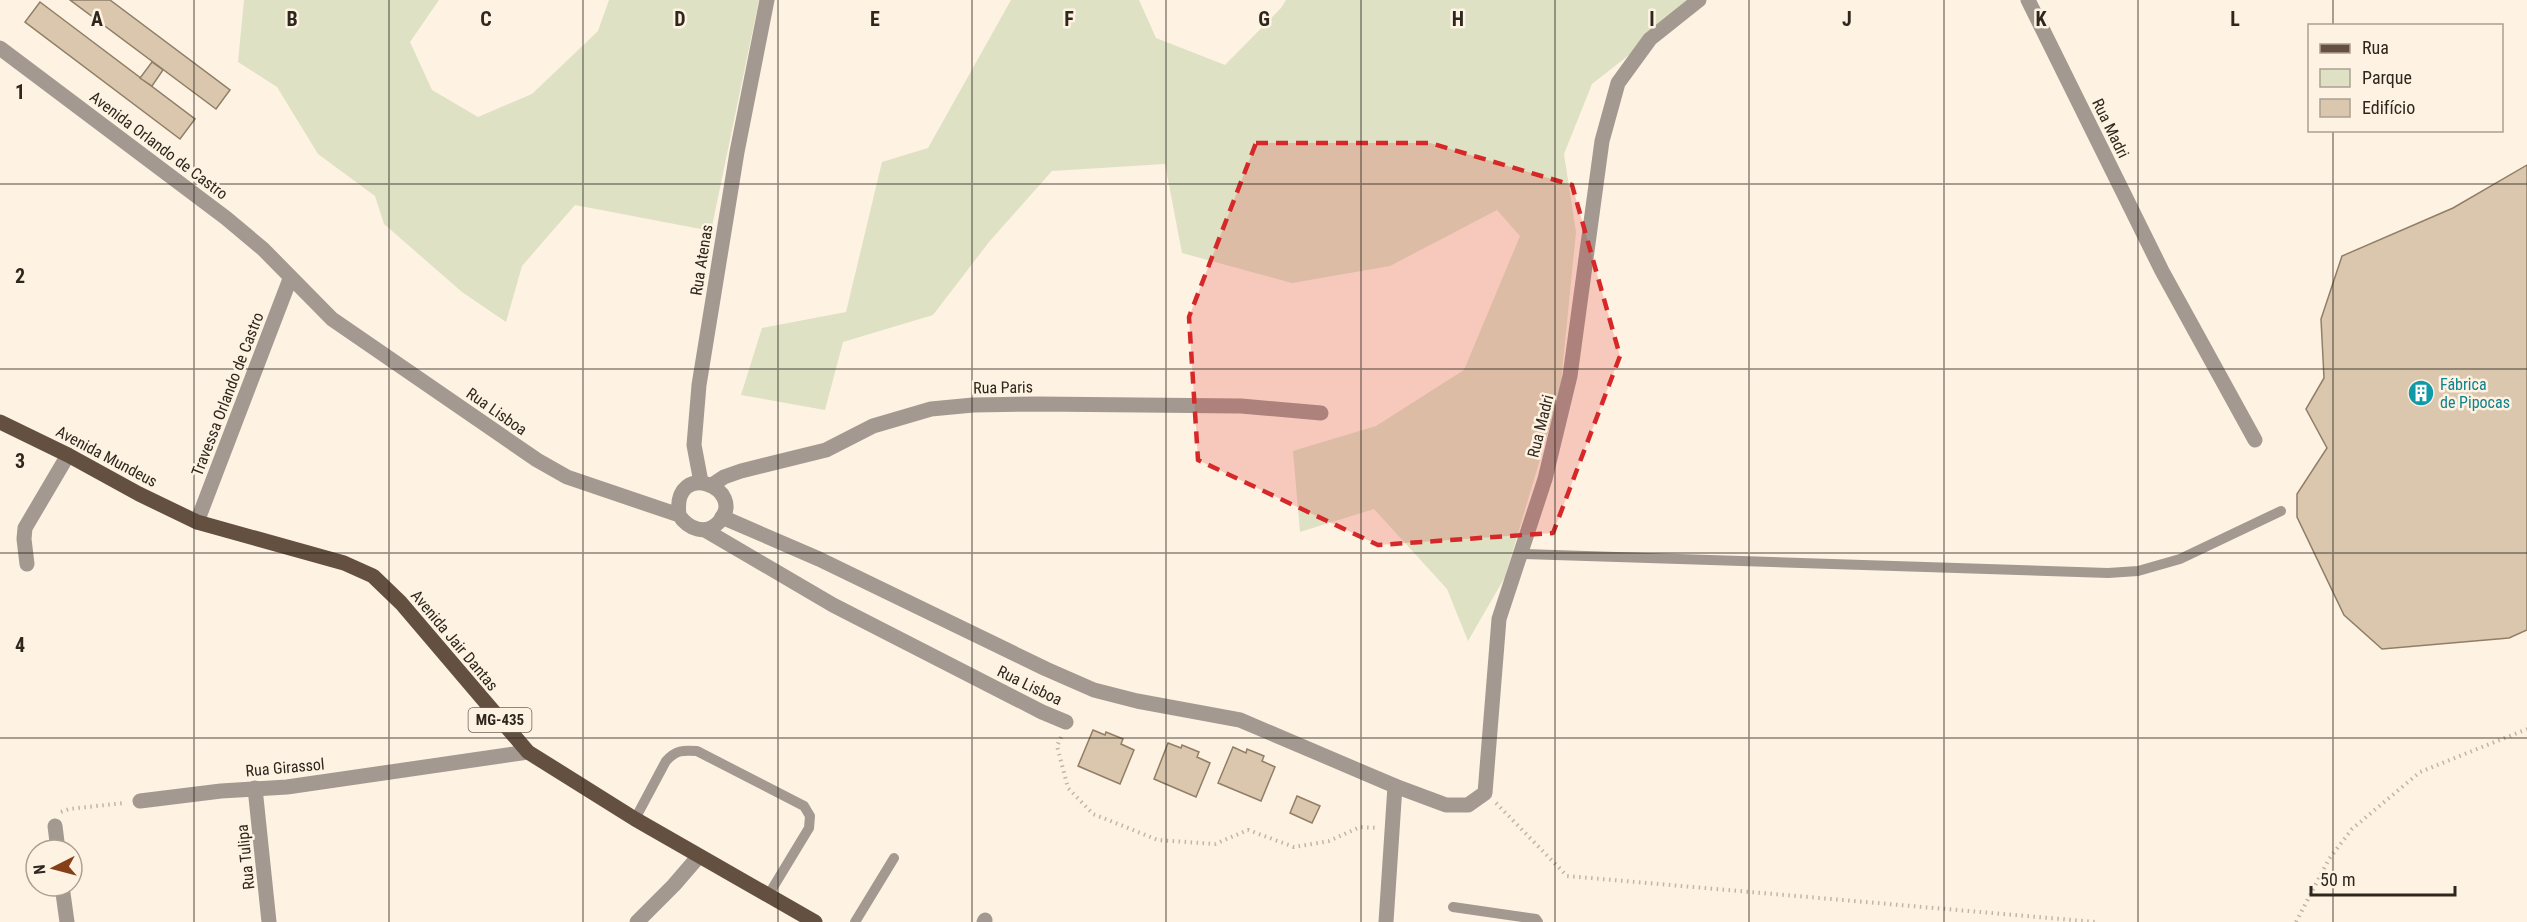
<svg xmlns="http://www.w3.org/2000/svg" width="2527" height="922" font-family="'Roboto Condensed',sans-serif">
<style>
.green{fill:#dee1c3}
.building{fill:#dac7ae;stroke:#907e67;stroke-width:1.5}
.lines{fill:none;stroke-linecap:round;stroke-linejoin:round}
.path{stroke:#c0b5a7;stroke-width:4;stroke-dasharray:1.5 4.5;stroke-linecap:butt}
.lane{stroke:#a49991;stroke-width:10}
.street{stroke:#a49991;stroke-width:15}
.primary{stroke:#635041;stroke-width:15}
.marked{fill:#d62828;fill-opacity:0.2;stroke:#d62828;stroke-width:4.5;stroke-dasharray:12 8;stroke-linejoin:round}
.grid{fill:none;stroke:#2e271d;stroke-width:1.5;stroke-opacity:0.55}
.labels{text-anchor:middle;stroke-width:5;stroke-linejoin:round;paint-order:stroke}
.shield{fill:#fef2e2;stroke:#6c6458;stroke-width:1.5}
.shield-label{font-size:15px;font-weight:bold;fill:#2e271d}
.street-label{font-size:16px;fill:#2e271d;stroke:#fef2e2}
.culture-label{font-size:16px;fill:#0d838f;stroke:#fef2e2;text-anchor:start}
.grid-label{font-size:20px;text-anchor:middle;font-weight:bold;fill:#2e271d;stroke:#fef2e2;stroke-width:5;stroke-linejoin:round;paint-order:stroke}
</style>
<rect width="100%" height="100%" fill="#fef2e2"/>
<g class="green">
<path d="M244,0H439L410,42L432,90L478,117L532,94L598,31L609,0H759L711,231L575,205L522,266L506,322L462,292L384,224L375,196L318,154L277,87L238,62Z"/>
<path d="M1011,0H1139L1156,38L1225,65L1281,8L1286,0H1699L1592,84L1564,154L1576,232L1560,392L1505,577L1468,641L1447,589L1374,509L1300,532L1293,451L1376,426L1464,370L1520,236L1497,210L1390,266L1292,283L1182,253L1165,164L1052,171L989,242L933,315L843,342L825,410L741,395L762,328L846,312L882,162L928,148Z"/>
</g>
<g class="building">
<path d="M70,0H110L230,90L216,109Z"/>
<path d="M40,2L195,119L180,139L25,22Z"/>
<path d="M152,62L163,70L152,86L140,78Z"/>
<path d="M2527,165V630L2509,638L2382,649L2344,615L2297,517V494L2327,448L2306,409L2324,378L2321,319L2342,256L2453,208Z"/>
<path d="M1093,730L1105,735L1106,732L1123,739L1121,744L1134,750L1120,784L1078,766Z"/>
<path d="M1168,743L1181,748L1182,745L1199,752L1197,757L1210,763L1196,797L1154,779Z"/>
<path d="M1233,747L1246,753L1247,749L1264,756L1262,761L1275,767L1261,801L1218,783Z"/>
<path d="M1297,796L1320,806L1312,823L1290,813Z"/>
</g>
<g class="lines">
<g class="path">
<path d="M1061,737L1057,746L1068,788L1093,814L1158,840L1215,844L1248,830L1294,847L1329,841L1360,827L1377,828"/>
<path d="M1496,803L1567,876L2095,922"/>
<path d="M61,812L69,809L124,803"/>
<path d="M2296,922L2329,859L2352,829L2420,772L2527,729"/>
</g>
<g class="lane">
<path d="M1522,554L2108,573L2138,571L2180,559L2281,511"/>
<path d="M635,819L666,761C676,750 683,750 697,751L804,806L810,816L809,828L769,894"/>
<path d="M1453,907L1536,919L1538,922"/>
<path d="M855,922L894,858"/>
</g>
<g class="street">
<path d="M2028,0L2162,271L2255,440"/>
<path d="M0,48L226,218L263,249L332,319L537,460L567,477L679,515C688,529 706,536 719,522C749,489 672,457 679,515"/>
<path d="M701,482L694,445L699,385L737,152L767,0"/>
<path d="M712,485L724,477L741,471L826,450L873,426L931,409L973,405L1038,404L1241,406L1321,413"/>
<path d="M722,517L819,559L1046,669L1094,690L1137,701L1240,720L1395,786L1386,922"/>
<path d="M197,522L290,279"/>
<path d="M705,530L833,605L1042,712L1066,722"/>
<path d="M27,564L24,539L25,528L68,455"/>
<path d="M1395,786L1446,805H1468L1485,793L1499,619L1545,479L1570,376L1602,141L1618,83L1650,39L1699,0"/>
<path d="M255,788L269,922"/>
<path d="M140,801L221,791L287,787L528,752"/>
<path d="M55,826L58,850"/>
<path d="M62,886L67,922"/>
<path d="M637,922L674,885L699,856"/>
<path d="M984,922L985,920"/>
</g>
<path class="primary" d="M0,422L68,455L139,494L197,522L344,563L373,576L401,603L528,752L635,819L815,922"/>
</g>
<path class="marked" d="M1256,143H1430L1572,185L1620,356L1553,533L1378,545L1198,460L1189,317Z"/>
<path class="grid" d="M194,0V922M389,0V922M583,0V922M778,0V922M972,0V922M1166,0V922M1361,0V922M1555,0V922M1749,0V922M1944,0V922M2138,0V922M2333,0V26M2333,130V922M0,184H2527M0,369H2527M0,553H2527M0,738H2527"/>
<defs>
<symbol id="building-disc" viewBox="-11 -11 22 22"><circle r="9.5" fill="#0f9aa8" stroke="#fef2e2"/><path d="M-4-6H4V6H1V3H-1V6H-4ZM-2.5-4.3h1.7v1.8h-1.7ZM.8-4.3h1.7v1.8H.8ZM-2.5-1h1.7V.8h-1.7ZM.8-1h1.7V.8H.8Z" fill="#fff"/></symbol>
</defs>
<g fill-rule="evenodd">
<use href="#building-disc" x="2406" y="378" width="30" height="30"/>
</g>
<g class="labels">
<rect class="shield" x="468.5" y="708" width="63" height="24" rx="4.5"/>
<g class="shield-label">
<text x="500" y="725">MG-435</text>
</g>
<g class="street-label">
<text transform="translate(2111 128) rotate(64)" y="6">Rua Madri</text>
<text transform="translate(159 145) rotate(37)" y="6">Avenida Orlando de Castro</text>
<text transform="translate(701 260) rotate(-81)" y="6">Rua Atenas</text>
<text transform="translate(1003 387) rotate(-1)" y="6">Rua Paris</text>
<text transform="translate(227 394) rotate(-69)" y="6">Travessa Orlando de Castro</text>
<text transform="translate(497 411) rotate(35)" y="6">Rua Lisboa</text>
<text transform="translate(1540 426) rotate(-76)" y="6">Rua Madri</text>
<text transform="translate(107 456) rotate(28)" y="6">Avenida Mundeus</text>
<text transform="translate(455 640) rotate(50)" y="6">Avenida Jair Dantas</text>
<text transform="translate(1030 685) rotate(26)" y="6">Rua Lisboa</text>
<text transform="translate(285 767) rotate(-5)" y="6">Rua Girassol</text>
<text transform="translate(245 857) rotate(-96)" y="6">Rua Tulipa</text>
</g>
<g class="culture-label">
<text x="2440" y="390">Fábrica<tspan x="2440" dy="18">de Pipocas</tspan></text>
</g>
</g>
<g class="grid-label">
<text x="97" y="26">A</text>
<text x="292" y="26">B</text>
<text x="486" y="26">C</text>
<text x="680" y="26">D</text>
<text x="875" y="26">E</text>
<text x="1069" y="26">F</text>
<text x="1264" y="26">G</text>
<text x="1458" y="26">H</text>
<text x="1652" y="26">I</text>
<text x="1847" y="26">J</text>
<text x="2041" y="26">K</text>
<text x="2235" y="26">L</text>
<text x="20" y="99">1</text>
<text x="20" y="283">2</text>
<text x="20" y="468">3</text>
<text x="20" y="652">4</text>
</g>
<rect x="2308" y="24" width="195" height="108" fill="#fef2e2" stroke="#aba193" stroke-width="1.5"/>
<rect x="2320" y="44" width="30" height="9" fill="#635041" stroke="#aba193" stroke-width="1.5"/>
<text x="2362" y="54" font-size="18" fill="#2e271d">Rua</text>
<rect x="2320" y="69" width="30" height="18" fill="#dee1c3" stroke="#aba193" stroke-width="1.5"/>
<text x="2362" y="84" font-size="18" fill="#2e271d">Parque</text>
<rect x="2320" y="99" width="30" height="18" fill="#dac7ae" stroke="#aba193" stroke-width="1.5"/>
<text x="2362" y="114" font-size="18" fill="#2e271d">Edifício</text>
<g transform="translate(54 868) rotate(264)"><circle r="28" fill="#fef2e2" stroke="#aba193" stroke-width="1.5"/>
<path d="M0-4.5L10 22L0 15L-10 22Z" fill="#854017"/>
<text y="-9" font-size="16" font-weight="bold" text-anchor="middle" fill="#2e271d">N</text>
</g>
<path d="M2311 886v9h144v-9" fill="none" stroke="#2e271d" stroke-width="3"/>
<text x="2320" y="886" font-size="18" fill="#2e271d" stroke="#fef2e2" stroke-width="4.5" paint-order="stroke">50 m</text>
</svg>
